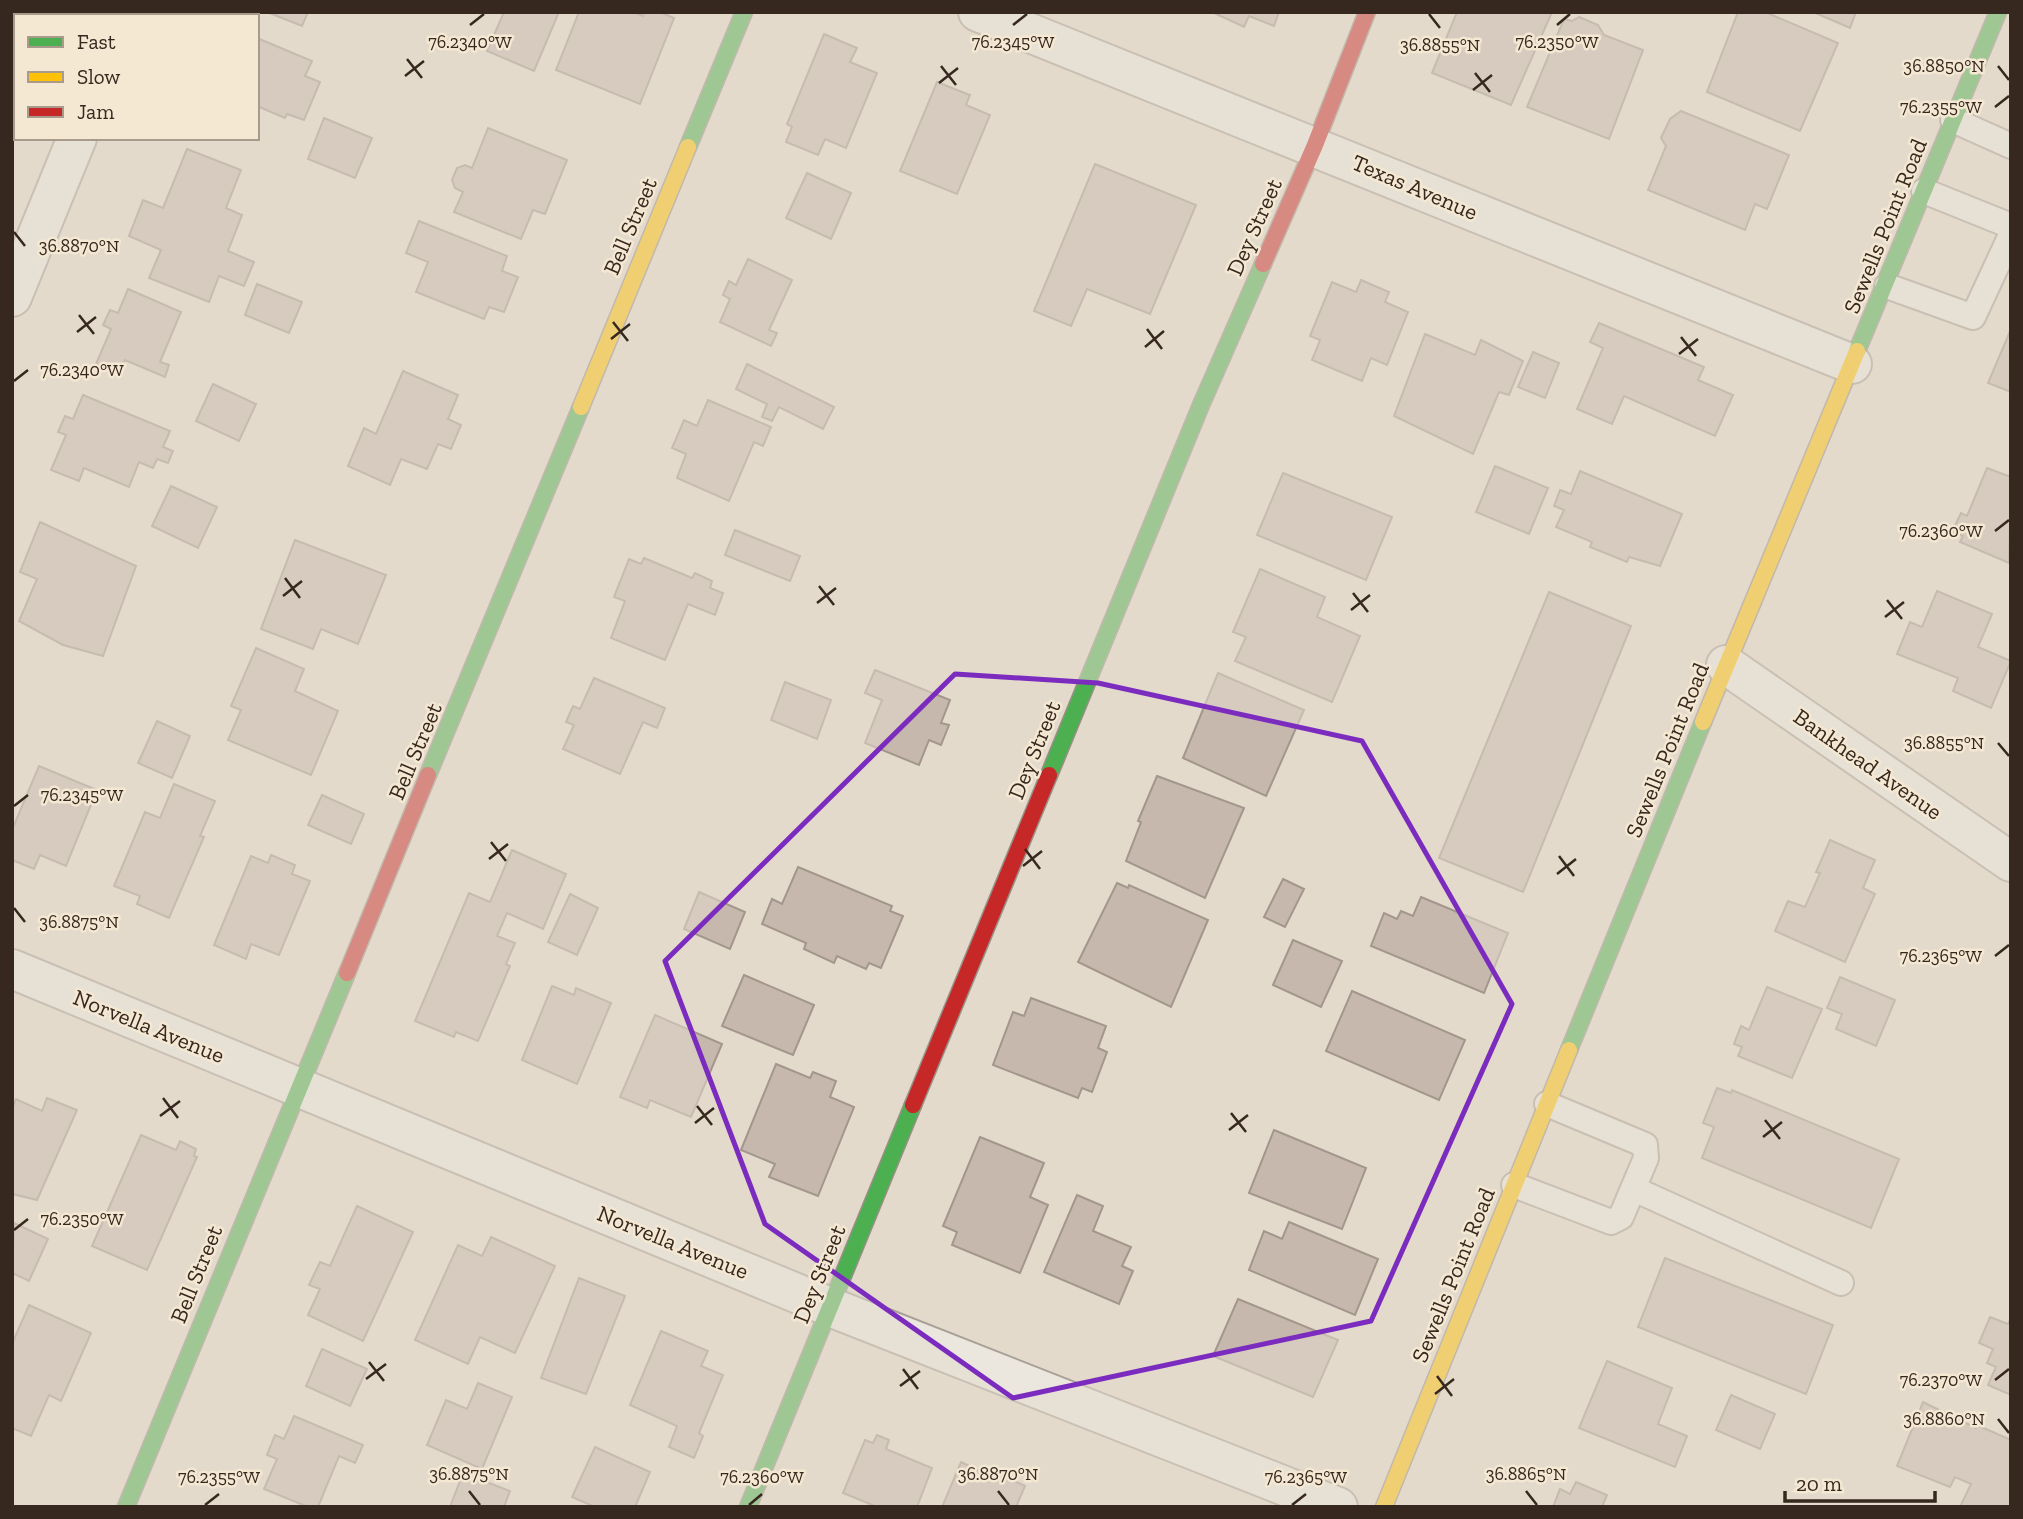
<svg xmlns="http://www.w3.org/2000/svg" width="2023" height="1519" font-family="'Zilla Slab',serif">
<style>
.building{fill:#c6b8ad;stroke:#a3968c;stroke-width:2}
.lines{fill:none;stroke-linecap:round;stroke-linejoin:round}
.lane-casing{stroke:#a8a096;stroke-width:28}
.street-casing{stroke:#a8a096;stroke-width:42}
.fast-casing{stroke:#988f86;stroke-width:19}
.slow-casing{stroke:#988f86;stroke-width:19}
.jam-casing{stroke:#988f86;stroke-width:19}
.lane{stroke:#ebe6de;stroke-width:24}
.street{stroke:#ebe6de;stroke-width:38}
.fast{stroke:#4caf50;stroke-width:16}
.slow{stroke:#ffc107;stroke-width:16}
.jam{stroke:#c62828;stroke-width:16}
.marked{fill:none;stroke:#7b2cbf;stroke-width:5;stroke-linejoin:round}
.ticks{fill:none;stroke:#36281e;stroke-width:2.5}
.labels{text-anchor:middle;stroke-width:5;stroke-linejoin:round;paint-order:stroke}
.street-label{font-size:23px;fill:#36281e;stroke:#f4e8d3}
.ticks-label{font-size:18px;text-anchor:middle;fill:#36281e;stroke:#f4e8d3;stroke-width:5;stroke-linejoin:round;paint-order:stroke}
</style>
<rect width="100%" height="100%" fill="#e3dacc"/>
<g class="building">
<path d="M267,12H308L302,26Z"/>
<path d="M504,12H559L534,71L487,51Z"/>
<path d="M579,12H632L643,16L644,12H660L674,18L640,104L556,70Z"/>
<path d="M1212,12H1279L1274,26L1249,16L1244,27Z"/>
<path d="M1457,12H1552L1511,105L1432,73Z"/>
<path d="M1738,12H1765L1838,43L1800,131L1707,92Z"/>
<path d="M1813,12H1856L1850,28Z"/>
<path d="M1579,17L1598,25L1604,35L1643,50L1609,139L1527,107L1564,19L1572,21Z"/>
<path d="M824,34L857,48L850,62L877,73L846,148L825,139L818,155L786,142L792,127L787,124Z"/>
<path d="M257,38L312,61L305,76L320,82L304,120L287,114L285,118L257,106Z"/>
<path d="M937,82L970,95L966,105L990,115L957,194L900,171Z"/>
<path d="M1681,111L1789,155L1767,209L1755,204L1745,230L1648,190L1666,146L1661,138L1670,119Z"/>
<path d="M324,118L372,138L355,178L308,159Z"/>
<path d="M488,128L567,160L545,214L533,210L521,239L454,212L463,192L455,188L452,180L457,168L465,165L472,168Z"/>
<path d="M187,149L241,170L226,208L242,215L228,251L254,262L244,286L219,276L209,302L149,278L161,250L129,236L143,200L163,208Z"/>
<path d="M1095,164L1196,205L1150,314L1087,289L1071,326L1034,311Z"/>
<path d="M807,173L851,193L831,239L786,218Z"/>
<path d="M419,221L507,256L502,271L518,277L504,312L489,307L484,319L416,292L428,262L406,253Z"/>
<path d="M748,259L792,280L769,330L777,333L771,346L720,322L730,299L723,295L729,281L736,285Z"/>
<path d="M1361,280L1389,292L1385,302L1408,312L1387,365L1371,358L1362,381L1312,360L1320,340L1310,336L1332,282L1356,292Z"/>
<path d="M257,284L302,302L289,333L245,315Z"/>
<path d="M128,289L181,312L160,362L169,365L165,377L125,360L118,373L96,364L111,329L103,325L110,310L118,313Z"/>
<path d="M1599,323L1704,367L1698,380L1733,395L1715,436L1624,396L1612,424L1577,409L1603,348L1590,342Z"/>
<path d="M2011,329V392L1988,383Z"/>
<path d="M1425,334L1475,355L1481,340L1523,361L1509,395L1499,392L1473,454L1394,416Z"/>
<path d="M1533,352L1559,363L1545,398L1518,387Z"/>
<path d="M747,364L834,407L823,429L779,407L772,421L762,417L767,404L736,389Z"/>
<path d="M403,371L458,395L448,419L461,425L451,449L438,444L427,469L401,459L390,485L348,466L364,428L376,434Z"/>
<path d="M213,384L256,404L239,441L196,421Z"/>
<path d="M83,395L170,431L163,447L173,451L168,463L157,459L153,468L139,462L129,487L84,468L79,481L51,470L66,435L58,432L65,416L73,419Z"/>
<path d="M708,400L771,427L763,446L754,442L729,501L677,478L686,454L672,448L684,420L697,426Z"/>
<path d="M1495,466L1548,488L1529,534L1476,512Z"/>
<path d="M1987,468L2011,477L2009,563L1960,542L1963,536L1952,532L1961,513L1967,516Z"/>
<path d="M1580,471L1682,514L1660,566L1629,557L1627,562L1590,547L1592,542L1556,527L1564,510L1554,506L1560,490L1571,494Z"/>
<path d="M1283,473L1392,517L1366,580L1257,535Z"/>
<path d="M171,486L217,507L198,548L152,526Z"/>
<path d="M40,522L136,566L103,656L63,645L19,621L37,579L20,572Z"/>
<path d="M735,530L800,556L790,581L725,555Z"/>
<path d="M295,540L386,575L358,644L321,629L313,649L261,629Z"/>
<path d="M644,558L692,578L695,573L712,581L710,588L723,593L715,615L688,604L665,660L611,638L625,601L614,597L629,559L641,564Z"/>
<path d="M1260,569L1325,597L1317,617L1360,636L1332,702L1235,661L1246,637L1233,632Z"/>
<path d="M1937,591L1992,614L1978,647L2011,661L1991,708L1953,691L1958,678L1897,654L1910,622L1922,627Z"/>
<path d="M1549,592L1631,626L1523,892L1439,858Z"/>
<path d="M256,648L304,669L295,691L338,711L311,775L228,740L241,710L231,706Z"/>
<path d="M875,670L950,700L941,723L949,725L941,745L929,740L919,765L865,743L882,700L865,693Z"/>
<path d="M1218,673L1304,710L1266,796L1183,758Z"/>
<path d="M594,678L665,708L657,728L643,722L620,774L563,749L574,725L566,722L573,706L580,709Z"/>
<path d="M785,682L831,700L817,739L771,720Z"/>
<path d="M157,721L190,736L172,778L138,763Z"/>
<path d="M39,766L97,790L66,866L40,855L34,869L12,860V830Z"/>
<path d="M1157,776L1244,808L1205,898L1126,861L1141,822L1138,821Z"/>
<path d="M174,784L215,801L200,836L204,837L169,918L137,904L140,896L114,886L145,812L160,818Z"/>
<path d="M322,795L364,814L351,844L308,825Z"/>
<path d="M1830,840L1875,860L1863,888L1875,894L1845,962L1775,931L1788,901L1805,907L1820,873L1816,872Z"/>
<path d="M512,850L566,874L543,929L507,913L497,936L515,943L506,964L510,966L478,1041L456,1032L454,1037L415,1021L469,893L490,902Z"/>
<path d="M271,855L295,865L292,874L310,881L279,955L251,944L246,959L214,945L251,856L268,863Z"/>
<path d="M798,867L892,906L890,911L903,916L881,968L869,963L866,969L837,956L834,963L804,949L806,943L762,924L772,899L782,904Z"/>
<path d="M1283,879L1304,889L1285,927L1264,917Z"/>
<path d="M1117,883L1128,888L1129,885L1208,920L1171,1007L1078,962Z"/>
<path d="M699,892L745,912L730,949L684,929Z"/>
<path d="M570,894L598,908L577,955L548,942Z"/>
<path d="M1421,897L1508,933L1484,993L1371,946L1384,913L1397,919L1401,911L1413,916Z"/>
<path d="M1293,940L1342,961L1321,1007L1273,985Z"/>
<path d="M744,975L814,1005L793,1055L722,1026Z"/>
<path d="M1840,977L1895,1000L1876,1046L1836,1029L1842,1014L1827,1008Z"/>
<path d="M552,986L574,995L576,988L611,1003L577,1084L522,1060Z"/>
<path d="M1767,987L1822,1009L1792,1078L1738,1056L1742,1047L1734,1044L1741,1026L1749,1030Z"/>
<path d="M1352,991L1465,1040L1439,1100L1326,1051Z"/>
<path d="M1031,998L1106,1026L1098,1048L1107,1052L1092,1092L1082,1088L1078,1098L993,1065L1013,1012L1024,1016Z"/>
<path d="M655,1015L722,1044L691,1117L650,1100L647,1108L620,1097Z"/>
<path d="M776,1064L810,1078L813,1072L836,1081L830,1097L854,1107L818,1196L769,1177L775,1164L741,1150Z"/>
<path d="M1717,1088L1731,1093L1732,1090L1899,1159L1871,1228L1702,1158L1714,1127L1703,1123Z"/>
<path d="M47,1098L77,1110L37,1200L12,1194V1109L16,1099L42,1111Z"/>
<path d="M1274,1130L1366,1168L1342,1229L1249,1193Z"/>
<path d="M141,1135L176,1150L180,1141L196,1149L194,1156L197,1157L147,1270L92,1246Z"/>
<path d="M980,1137L1044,1163L1030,1197L1048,1205L1020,1273L952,1245L957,1232L943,1226Z"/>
<path d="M1077,1195L1103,1206L1093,1231L1131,1247L1122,1266L1133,1271L1119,1304L1044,1272Z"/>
<path d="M357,1206L413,1232L363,1341L308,1315L320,1289L309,1285L320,1262L330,1266Z"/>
<path d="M1289,1222L1378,1259L1355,1315L1249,1270L1264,1231L1282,1239Z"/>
<path d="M14,1223L48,1239L29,1281L12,1273Z"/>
<path d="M491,1237L555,1266L515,1353L480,1337L468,1364L415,1340L458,1245L482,1256Z"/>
<path d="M1665,1258L1833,1325L1806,1394L1638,1327Z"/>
<path d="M579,1278L625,1296L586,1394L541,1378Z"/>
<path d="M1238,1299L1338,1340L1313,1397L1213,1356Z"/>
<path d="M29,1305L91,1333L61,1401L49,1395L31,1436L12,1428V1344Z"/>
<path d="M1990,1317L2008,1324L2011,1318V1395L1988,1385L1996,1367L1987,1363L1993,1349L1979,1343Z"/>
<path d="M661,1331L708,1351L701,1366L723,1375L699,1433L703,1436L694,1458L669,1447L677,1426L630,1405Z"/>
<path d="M322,1349L367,1369L350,1406L306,1386Z"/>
<path d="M1607,1361L1672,1388L1658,1424L1687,1436L1675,1467L1579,1428Z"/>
<path d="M478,1383L512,1397L482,1469L427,1445L446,1400L467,1409Z"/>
<path d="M1731,1395L1775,1414L1760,1449L1716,1430Z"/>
<path d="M1923,1402L1976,1428L1977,1425L2011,1440V1507H1960L1971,1484L1955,1477L1950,1487L1897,1466Z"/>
<path d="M294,1416L363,1445L355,1463L339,1456L318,1507H308L264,1489L277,1459L267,1455L275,1435L284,1439Z"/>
<path d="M877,1435L889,1440L886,1449L932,1468L917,1507H877L843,1493L865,1440L873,1443Z"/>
<path d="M595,1447L650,1472L635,1507H595L572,1497Z"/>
<path d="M961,1462L994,1478L996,1473L1025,1486L1016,1507H942Z"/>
<path d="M463,1473L510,1491L504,1507H450Z"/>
<path d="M1576,1482L1607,1495L1602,1507H1553L1560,1489L1570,1494Z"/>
</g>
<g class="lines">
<defs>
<g id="lane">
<path d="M1953,120L2011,146"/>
<path d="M1924,191L2011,226"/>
<path d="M1887,286L1973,317L2011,235"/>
<path d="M1514,1185L1611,1222L1621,1217L1646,1158L1645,1145L1547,1104"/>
<path d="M1634,1189L1841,1283"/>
</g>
<g id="street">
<path d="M978,12L1852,364"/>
<path d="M127,16L129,12"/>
<path d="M12,297L77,138"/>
<path d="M1726,665L2011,862"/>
<path d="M12,969L830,1307L1338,1507"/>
</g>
<g id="fast">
<path d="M688,147L744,12"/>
<path d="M1857,351L1998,12"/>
<path d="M428,775L581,407"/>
<path d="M1049,775L1201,405L1263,264"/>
<path d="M1569,1050L1703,722"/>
<path d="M126,1507L347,973"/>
<path d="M748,1507L913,1105"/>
</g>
<g id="slow">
<path d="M581,407L688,147"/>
<path d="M1703,722L1857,351"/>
<path d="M1384,1507L1569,1050"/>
</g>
<g id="jam">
<path d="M1263,264L1315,145L1367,12"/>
<path d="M347,973L428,775"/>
<path d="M913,1105L1049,775"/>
</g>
</defs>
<use href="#lane" class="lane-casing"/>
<use href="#street" class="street-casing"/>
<use href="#fast" class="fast-casing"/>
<use href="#slow" class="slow-casing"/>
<use href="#jam" class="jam-casing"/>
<use href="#lane" class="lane"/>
<use href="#street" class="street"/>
<use href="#fast" class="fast"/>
<use href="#slow" class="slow"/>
<use href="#jam" class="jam"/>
</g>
<path d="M0 0H2023V1519H0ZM955,674L1098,683L1362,741L1512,1004L1371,1321L1013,1398L765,1224L665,961Z" fill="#e3dacc" fill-opacity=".55" fill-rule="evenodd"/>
<path class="marked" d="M955,674L1098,683L1362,741L1512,1004L1371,1321L1013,1398L765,1224L665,961Z"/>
<path class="ticks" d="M1429,14L1440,28M470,25L484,14M1013,25L1027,14M1557,25L1570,14M407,59L422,78M941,66L956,85M1998,66L2009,80M1475,73L1490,92M405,76L424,61M939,83L958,68M1473,90L1492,75M1995,107L2009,96M14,232L25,246M79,315L94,334M613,322L628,341M1147,329L1162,349M77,332L96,317M1681,337L1696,356M611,339L630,324M1145,347L1164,331M1679,354L1698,339M14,381L28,370M1995,531L2009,520M285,578L300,598M819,586L834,605M1353,593L1368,612M283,596L302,581M1887,600L1902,619M817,603L836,588M1351,610L1370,595M1885,617L1904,602M1998,743L2009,756M14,806L28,795M491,842L506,861M1025,849L1040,869M1559,856L1574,876M489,859L508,844M1023,866L1042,851M1557,874L1576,859M14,908L25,922M1995,956L2009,945M163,1098L178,1118M697,1106L712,1125M1231,1113L1246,1132M160,1116L180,1101M1765,1120L1780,1139M695,1123L714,1108M1229,1130L1248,1115M1763,1137L1782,1122M14,1230L28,1219M369,1362L384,1381M903,1369L918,1389M1437,1376L1452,1396M366,1379L386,1364M1995,1380L2009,1369M900,1386L920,1371M1435,1394L1454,1379M1998,1419L2009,1433M469,1491L480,1505M998,1491L1009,1505M1526,1491L1537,1505M205,1505L219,1494M749,1505L762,1494M1292,1505L1306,1494"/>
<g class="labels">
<g class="street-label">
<text transform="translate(1415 187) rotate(23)" y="8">Texas Avenue</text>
<text transform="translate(630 226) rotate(-67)" y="8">Bell Street</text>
<text transform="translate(1885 226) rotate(-68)" y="8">Sewells Point Road</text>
<text transform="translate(1254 227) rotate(-66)" y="8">Dey Street</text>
<text transform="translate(1034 750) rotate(-68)" y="8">Dey Street</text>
<text transform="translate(1667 750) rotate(-68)" y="8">Sewells Point Road</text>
<text transform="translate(415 751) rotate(-67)" y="8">Bell Street</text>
<text transform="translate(1868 764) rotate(35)" y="8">Bankhead Avenue</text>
<text transform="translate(149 1026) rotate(22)" y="8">Norvella Avenue</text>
<text transform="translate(673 1242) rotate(22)" y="8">Norvella Avenue</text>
<text transform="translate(196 1274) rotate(-68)" y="8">Bell Street</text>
<text transform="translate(819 1274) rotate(-68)" y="8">Dey Street</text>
<text transform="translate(1453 1275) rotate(-68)" y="8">Sewells Point Road</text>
</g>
</g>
<g class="ticks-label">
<text x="1557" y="48">76.2350°W</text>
<text x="470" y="48">76.2340°W</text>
<text x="1013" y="48">76.2345°W</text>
<text x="1440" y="51">36.8855°N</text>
<text x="1944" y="72">36.8850°N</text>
<text x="1941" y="113">76.2355°W</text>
<text x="79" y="252">36.8870°N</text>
<text x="82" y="376">76.2340°W</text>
<text x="1941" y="537">76.2360°W</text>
<text x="1944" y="749">36.8855°N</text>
<text x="82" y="801">76.2345°W</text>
<text x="79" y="928">36.8875°N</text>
<text x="1941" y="962">76.2365°W</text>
<text x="82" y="1225">76.2350°W</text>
<text x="1941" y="1386">76.2370°W</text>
<text x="1944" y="1425">36.8860°N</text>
<text x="469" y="1480">36.8875°N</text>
<text x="998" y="1480">36.8870°N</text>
<text x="1526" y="1480">36.8865°N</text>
<text x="219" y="1483">76.2355°W</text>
<text x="762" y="1483">76.2360°W</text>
<text x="1306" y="1483">76.2365°W</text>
</g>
<rect width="2023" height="1519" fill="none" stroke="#36281e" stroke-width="28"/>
<rect x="14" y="14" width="245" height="126" fill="#f4e8d3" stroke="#a89b8b" stroke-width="2"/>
<rect x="28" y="37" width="35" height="10" fill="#4caf50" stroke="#a89b8b" stroke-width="2"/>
<text x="77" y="49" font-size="21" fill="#36281e">Fast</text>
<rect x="28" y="72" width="35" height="10" fill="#ffc107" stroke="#a89b8b" stroke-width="2"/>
<text x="77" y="84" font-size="21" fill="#36281e">Slow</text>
<rect x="28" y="107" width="35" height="10" fill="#c62828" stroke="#a89b8b" stroke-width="2"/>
<text x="77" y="119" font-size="21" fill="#36281e">Jam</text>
<path d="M1785 1491v10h150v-10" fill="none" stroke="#36281e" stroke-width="3.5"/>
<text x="1796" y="1491" font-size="21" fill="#36281e" stroke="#f4e8d3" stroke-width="5" paint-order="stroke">20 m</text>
</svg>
